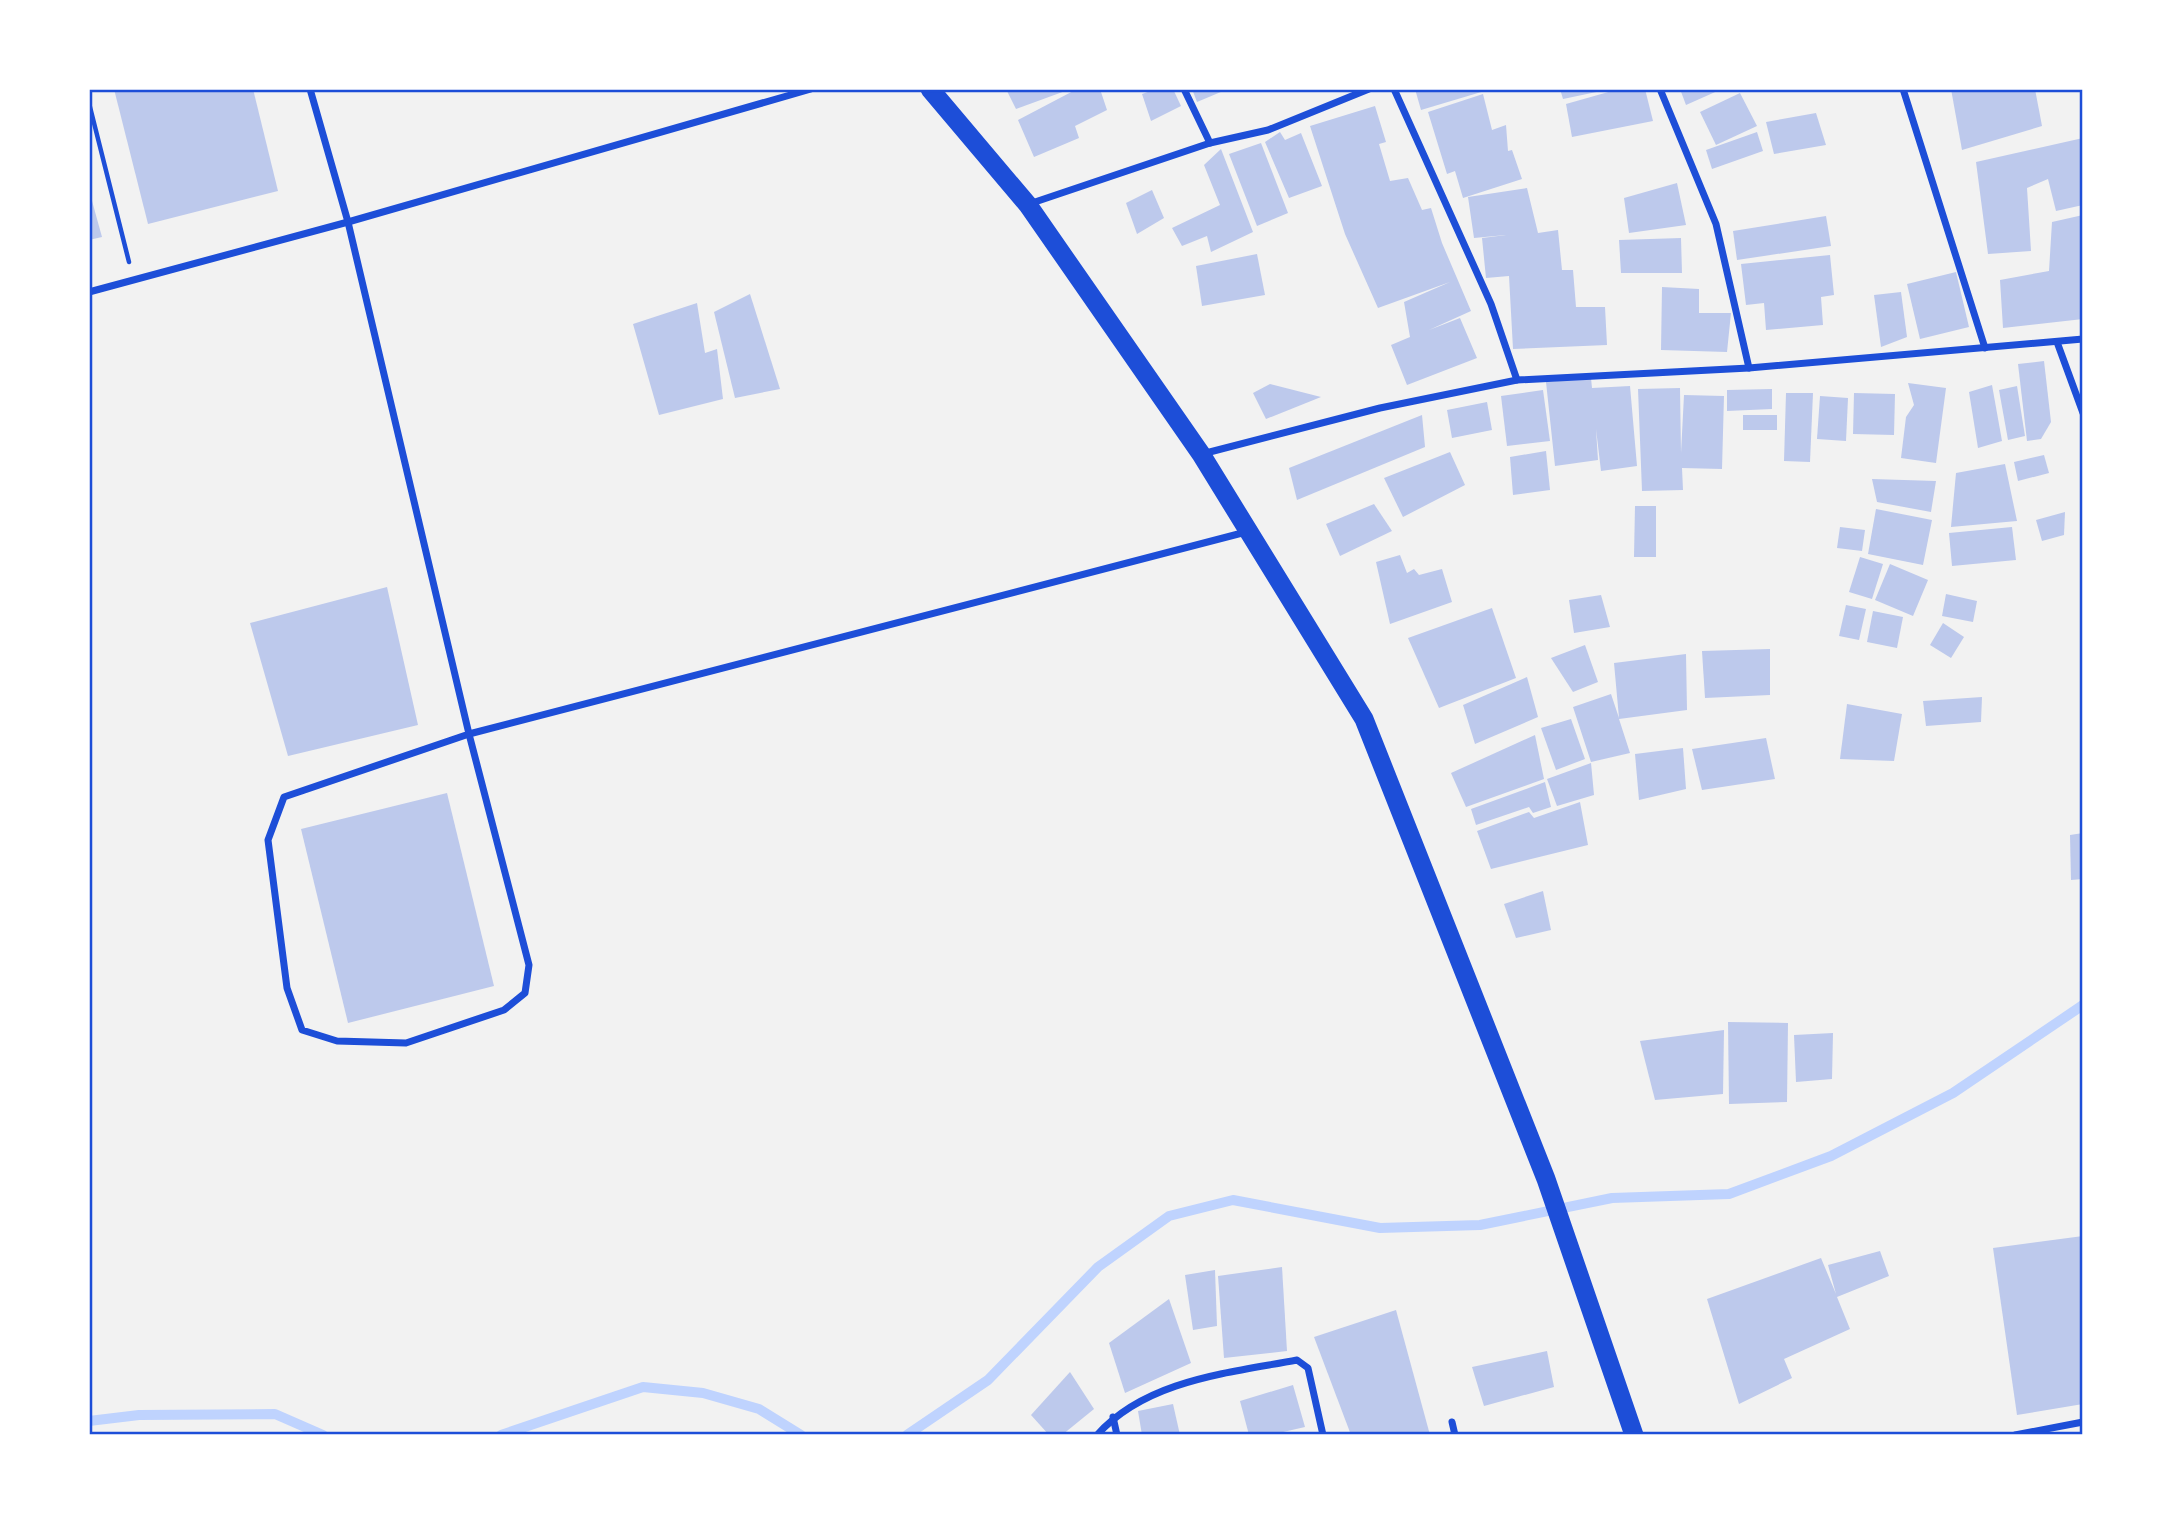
<svg xmlns="http://www.w3.org/2000/svg" width="2172" height="1524" font-family="Figtree,sans-serif">
<style>
.lines{fill:none;stroke-linecap:round;stroke-linejoin:round}
.stream{stroke:#bfd3fe;stroke-width:10}
.building{fill:#bdc9ec}
.path{stroke:#1d4ed8;stroke-width:4.5}
.minor{stroke:#1d4ed8;stroke-width:7}
.trunk{stroke:#1d4ed8;stroke-width:19}
.neatline{fill:none;stroke:#1d4ed8;stroke-width:2.5}
</style>
<rect width="100%" height="100%" fill="#f2f2f2"/>
<g class="lines">
<g class="stream">
<path d="M89,1421L139,1415L275,1414L323,1435"/>
<path d="M501,1435L643,1387L703,1393L759,1409L801,1435"/>
<path d="M907,1435L988,1380L1098,1267L1169,1216L1233,1200L1380,1228L1480,1225L1612,1198L1729,1194L1831,1156L1953,1093L2083,1005"/>
</g>
</g>
<g class="building">
<path d="M114,89H253L278,191L148,224Z"/>
<path d="M1006,89H1068V90L1016,109Z"/>
<path d="M1077,89H1100L1107,110L1075,126L1079,138L1034,157L1018,120Z"/>
<path d="M1156,89H1173L1181,106L1151,121L1142,94Z"/>
<path d="M1192,89H1228L1197,102Z"/>
<path d="M1415,89H1488V90L1421,110Z"/>
<path d="M1560,89H1606V90L1563,99Z"/>
<path d="M1619,89H1645L1653,121L1572,137L1566,104Z"/>
<path d="M1680,89H1722L1686,105Z"/>
<path d="M1951,89H2035L2042,126L1962,150Z"/>
<path d="M1740,93L1757,126L1716,145L1700,112Z"/>
<path d="M1483,94L1492,130L1506,125L1508,151L1512,150L1522,179L1463,198L1455,171L1447,174L1428,112Z"/>
<path d="M1375,106L1386,142L1379,144L1390,181L1408,178L1422,210L1431,208L1442,243L1471,311L1429,330L1460,318L1477,358L1407,385L1391,345L1410,337L1404,302L1450,282L1378,308L1345,234L1310,126Z"/>
<path d="M1816,113L1826,145L1774,154L1766,122Z"/>
<path d="M1280,132L1285,140L1301,133L1322,186L1289,198L1265,142Z"/>
<path d="M1757,132L1763,151L1712,169L1706,150Z"/>
<path d="M2083,138V205L2056,211L2048,179L2027,188L2031,251L1988,254L1976,162Z"/>
<path d="M1261,143L1288,213L1257,226L1229,154Z"/>
<path d="M1221,149L1253,232L1211,252L1207,236L1182,246L1172,228L1220,205L1204,165Z"/>
<path d="M1677,183L1686,225L1629,233L1624,198Z"/>
<path d="M1527,188L1538,233L1558,230L1562,270H1573L1576,307H1605L1607,345L1513,349L1509,276L1486,278L1482,238L1506,235L1474,238L1468,197Z"/>
<path d="M89,190L102,237L89,240Z"/>
<path d="M1152,190L1164,218L1137,234L1126,203Z"/>
<path d="M2083,215V319L2003,328L2000,280L2049,271L2052,222Z"/>
<path d="M1826,216L1831,246L1737,260L1733,231Z"/>
<path d="M1681,238L1682,273H1621L1619,240Z"/>
<path d="M1257,254L1265,295L1202,306L1196,266Z"/>
<path d="M1830,255L1834,295L1821,297L1823,325L1766,330L1764,303L1746,305L1741,264Z"/>
<path d="M1956,272L1969,327L1920,339L1907,284Z"/>
<path d="M1662,287L1699,289V313H1731L1727,352L1661,350Z"/>
<path d="M1901,292L1907,337L1881,347L1874,295Z"/>
<path d="M750,294L780,389L735,398L714,312Z"/>
<path d="M697,303L705,353L717,349L723,399L659,415L633,324Z"/>
<path d="M2044,361L2051,422L2041,439L2027,441L2018,364Z"/>
<path d="M1591,378L1592,388L1630,386L1637,466L1601,471L1596,429L1598,460L1555,466L1546,382Z"/>
<path d="M1908,383L1946,388L1936,463L1901,458L1906,417L1914,405Z"/>
<path d="M1270,384L1321,397L1266,419L1253,393Z"/>
<path d="M1992,385L2002,441L1978,448L1969,392Z"/>
<path d="M2017,386L2025,436L2008,440L1999,390Z"/>
<path d="M1680,388L1681,453L1684,395L1724,396L1722,469L1682,468L1683,490L1642,491L1638,389Z"/>
<path d="M1772,389V409L1727,411V390Z"/>
<path d="M1543,390L1550,441L1507,446L1501,396Z"/>
<path d="M1786,393H1813L1810,462L1784,461Z"/>
<path d="M1854,393L1895,394L1894,435L1853,434Z"/>
<path d="M1820,396L1848,398L1846,441L1817,439Z"/>
<path d="M1487,402L1492,430L1452,438L1447,410Z"/>
<path d="M1422,415L1425,447L1297,500L1289,468Z"/>
<rect x="1743" y="415" width="34" height="15"/>
<path d="M1546,451L1550,490L1513,495L1510,457Z"/>
<path d="M1450,452L1465,485L1403,517L1384,478Z"/>
<path d="M2044,455L2049,473L2018,481L2014,462Z"/>
<path d="M2005,464L2017,521L1951,527L1956,473Z"/>
<path d="M1872,479L1936,481L1931,512L1877,502Z"/>
<path d="M1374,504L1392,531L1340,556L1326,524Z"/>
<path d="M1635,506H1656V557H1634Z"/>
<path d="M1876,509L1932,520L1923,565L1868,554Z"/>
<path d="M2065,512L2064,535L2042,541L2036,520Z"/>
<path d="M1840,527L1865,530L1862,551L1837,548Z"/>
<path d="M2012,527L2016,560L1952,566L1949,533Z"/>
<path d="M1400,555L1407,573L1414,569L1419,575L1442,569L1452,602L1390,624L1376,562Z"/>
<path d="M1860,557L1883,564L1872,599L1849,592Z"/>
<path d="M1890,564L1928,580L1913,616L1875,600Z"/>
<path d="M387,587L418,725L288,756L250,623Z"/>
<path d="M1946,594L1977,601L1973,622L1942,616Z"/>
<path d="M1601,595L1610,627L1574,633L1569,600Z"/>
<path d="M1846,605L1866,609L1859,640L1839,636Z"/>
<path d="M1492,608L1516,678L1439,708L1408,638Z"/>
<path d="M1873,611L1903,617L1897,648L1867,642Z"/>
<path d="M1943,623L1964,637L1951,658L1930,645Z"/>
<path d="M1585,645L1598,682L1573,692L1551,658Z"/>
<path d="M1770,649V695L1705,698L1702,651Z"/>
<path d="M1686,654L1687,710L1619,719L1630,753L1591,762L1573,707L1611,694L1619,718L1614,663Z"/>
<path d="M1527,677L1538,717L1475,744L1463,705Z"/>
<path d="M1982,697L1981,722L1926,726L1923,701Z"/>
<path d="M1847,704L1902,714L1894,761L1840,759Z"/>
<path d="M1571,719L1585,759L1556,770L1541,728Z"/>
<path d="M1535,735L1544,779L1466,807L1451,773Z"/>
<path d="M1766,738L1775,779L1702,790L1692,749Z"/>
<path d="M1683,748L1686,789L1639,800L1635,754Z"/>
<path d="M1591,763L1594,795L1557,806L1547,779Z"/>
<path d="M1545,782L1551,807L1533,813L1529,807L1476,825L1471,809Z"/>
<path d="M447,793L494,986L348,1023L301,829Z"/>
<path d="M1580,802L1588,845L1491,869L1477,831L1529,812L1534,818Z"/>
<path d="M2083,833V879L2071,880L2070,835Z"/>
<path d="M1543,891L1551,930L1516,938L1504,904Z"/>
<path d="M1728,1022L1788,1023L1787,1102L1729,1104Z"/>
<path d="M1724,1030L1723,1094L1655,1100L1640,1041Z"/>
<path d="M1833,1033L1832,1079L1796,1082L1794,1035Z"/>
<path d="M2083,1236V1404L2017,1415L1993,1248Z"/>
<path d="M1880,1251L1889,1276L1837,1297L1850,1329L1784,1359L1792,1378L1739,1404L1707,1299L1821,1258L1836,1294L1828,1265Z"/>
<path d="M1282,1267L1287,1351L1224,1358L1218,1276Z"/>
<path d="M1215,1270L1217,1326L1193,1330L1185,1275Z"/>
<path d="M1169,1299L1191,1363L1125,1393L1109,1343Z"/>
<path d="M1396,1310L1430,1435H1351L1314,1337Z"/>
<path d="M1547,1351L1554,1387L1484,1406L1472,1367Z"/>
<path d="M1070,1372L1094,1409L1062,1435H1049L1031,1415Z"/>
<path d="M1293,1385L1305,1427L1270,1435H1249L1240,1401Z"/>
<path d="M1173,1404L1180,1435H1142L1138,1411Z"/>
</g>
<g class="lines">
<path class="path" d="M89,103L129,262"/>
<g class="minor">
<path d="M310,89L348,222L469,734L529,965L525,993L504,1010L406,1043L337,1041L302,1030L287,988L268,840L284,797L469,734L1246,532"/>
<path d="M1184,89L1210,143"/>
<path d="M1394,89L1491,304L1517,380"/>
<path d="M1660,89L1716,224L1749,368"/>
<path d="M1903,89L1985,348"/>
<path d="M1029,204L1210,143L1268,130L1369,89"/>
<path d="M89,292L348,222L811,89"/>
<path d="M2057,342L2083,413"/>
<path d="M1202,454L1380,408L1517,380L1749,368L2083,339"/>
<path d="M1113,1417L1117,1435"/>
<path d="M1452,1422L1455,1435"/>
<path d="M1097,1435C1146,1380 1228,1373 1297,1360L1308,1368L1323,1435"/>
<path d="M2015,1435L2083,1422"/>
</g>
<path class="trunk" d="M930,89L1028,205L1201,454L1364,719L1546,1179L1634,1435"/>
</g>
<rect width="2172" height="1524" fill="none" stroke="#ffffff" stroke-width="182"/>
<rect x="91" y="91" width="1990" height="1342" class="neatline"/>
</svg>
